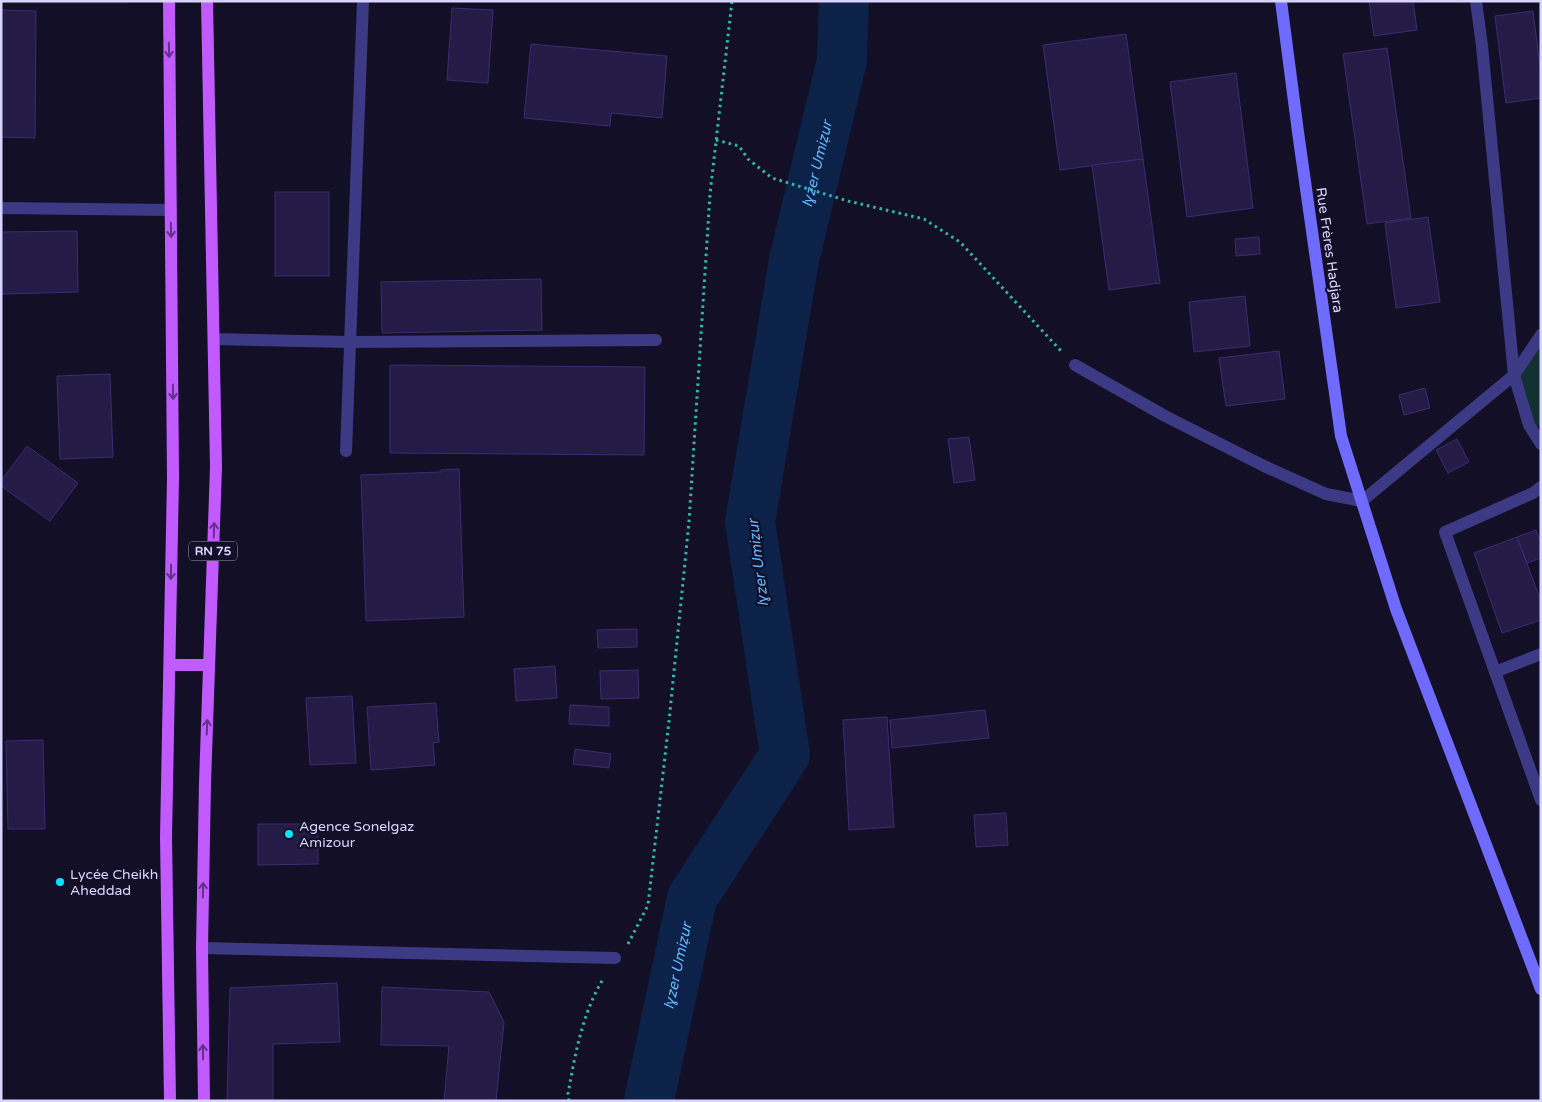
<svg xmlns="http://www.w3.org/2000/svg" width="1542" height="1102" font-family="'Varela Round',sans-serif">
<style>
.green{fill:#12302f}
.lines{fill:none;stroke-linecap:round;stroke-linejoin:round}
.river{stroke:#0c2248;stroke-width:50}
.building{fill:#241b47;stroke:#3b2d73}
.path{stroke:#2fb8b0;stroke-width:3;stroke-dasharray:2.5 4;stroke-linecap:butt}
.lane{stroke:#3d3a85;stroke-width:12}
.street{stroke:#3d3a85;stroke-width:12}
.secondary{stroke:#6f6bff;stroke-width:12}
.primary{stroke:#c25bff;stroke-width:12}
.oneway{stroke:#623188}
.poi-dot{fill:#00e5ff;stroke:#130f26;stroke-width:2}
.labels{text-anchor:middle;stroke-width:4.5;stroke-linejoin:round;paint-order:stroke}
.shield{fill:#130f26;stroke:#9e99be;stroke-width:1}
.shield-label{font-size:12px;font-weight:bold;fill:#d9d4ff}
.street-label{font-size:14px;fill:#d9d4ff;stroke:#130f26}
.poi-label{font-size:14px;fill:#d9d4ff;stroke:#130f26;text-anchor:start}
.water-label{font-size:15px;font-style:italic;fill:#62b6ff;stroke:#130f26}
</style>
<rect width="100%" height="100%" fill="#130f26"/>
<g class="green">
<rect x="1" y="1" width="127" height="2"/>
<path d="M1541,335V426L1529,425L1514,375Z"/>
</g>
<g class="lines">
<path class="river" id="s1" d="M649,1101L692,898L785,755L750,522L794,260L842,60L844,1"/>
</g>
<g class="building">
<path d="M1369,1H1413L1417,30L1374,36Z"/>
<path d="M452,8L493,10L488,83L447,80Z"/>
<path d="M1,10L36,11L35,138L1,137Z"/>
<path d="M1533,11L1541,75V98L1506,103L1495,16Z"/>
<path d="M1126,34L1143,159L1060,170L1043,45Z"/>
<path d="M531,44L667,56L662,118L611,113L610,126L524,118Z"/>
<path d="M1387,48L1411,218L1367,224L1343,54Z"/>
<path d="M1236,73L1253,208L1187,217L1170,82Z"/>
<path d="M1143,159L1160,283L1109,290L1092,165Z"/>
<rect x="275" y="192" width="54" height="84"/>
<path d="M1428,217L1440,302L1396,308L1385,223Z"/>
<path d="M77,231L78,292L1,294V232Z"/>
<path d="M1259,237L1260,254L1236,256L1235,239Z"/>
<path d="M541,279L542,330L382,333L381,282Z"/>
<path d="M1245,296L1250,346L1194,352L1189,302Z"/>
<path d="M1279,351L1285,399L1226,406L1219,358Z"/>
<path d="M390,365L645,367L644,455L390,453Z"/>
<path d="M110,374L113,457L60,459L57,376Z"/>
<path d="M1425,388L1430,408L1404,415L1399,395Z"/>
<path d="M969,437L975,480L954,483L948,439Z"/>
<path d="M1457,439L1469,462L1448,473L1436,450Z"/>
<path d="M27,446L78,483L50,521L1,486V481Z"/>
<path d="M459,469L464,617L366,621L361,475L441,472V470Z"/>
<path d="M1536,530L1541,544V558L1527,563L1517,537Z"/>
<path d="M1517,537L1541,601V620L1502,633L1474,553Z"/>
<path d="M637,629V647L598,648L597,630Z"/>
<path d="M555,666L557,698L516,701L514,669Z"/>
<path d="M638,670L639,698L601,699L600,671Z"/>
<path d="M352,696L356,763L310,765L306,698Z"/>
<path d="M436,703L439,742L433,743L435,765L371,770L367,707Z"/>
<path d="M570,705L609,707V726L569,724Z"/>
<path d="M985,710L989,738L892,748L890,720Z"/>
<path d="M887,717L894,827L849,830L843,720Z"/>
<path d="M43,740L45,829H8L6,741Z"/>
<path d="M575,749L611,754L609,768L573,764Z"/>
<path d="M1006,813L1008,845L976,847L974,815Z"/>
<path d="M258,824H318V864L258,865Z"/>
<path d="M337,983L340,1042L273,1044V1101H227L230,988Z"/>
<path d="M382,987L489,992L504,1022L496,1101H444L449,1046L381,1045Z"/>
</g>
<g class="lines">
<g class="path">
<path d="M716,140L739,146L748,159L772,178L848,201L924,219L960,242L1061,351"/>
<path d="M628,944L648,905L669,721L689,522L710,194L732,1"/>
<path d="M569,1101L568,1094C575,1055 582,1014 603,979"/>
</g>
<g class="lane">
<path d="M214,339L349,342L656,340"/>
<path d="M1514,375L1529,425L1541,444"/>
<path d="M346,451L363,1"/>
<path d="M1541,487L1533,493L1445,532L1541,800"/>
<path d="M1495,672L1541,654"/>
</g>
<g class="street">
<path d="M1,208L171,210"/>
<path d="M1075,365L1165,416L1264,466L1326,494L1362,501L1514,375L1482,46L1476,1"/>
<path d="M1514,375L1541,335"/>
<path d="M202,948L615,958"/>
</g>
<path class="secondary" d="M1281,1L1298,132L1341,436L1396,609L1541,989"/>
<g class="primary">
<path d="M169,1L173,478L166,837L170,1101"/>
<path d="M170,665H209"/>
<path d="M204,1101L202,948L205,783L216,467L207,1"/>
</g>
</g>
<defs><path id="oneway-shaft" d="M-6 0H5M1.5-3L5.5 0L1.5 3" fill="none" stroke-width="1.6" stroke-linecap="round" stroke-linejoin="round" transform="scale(1.25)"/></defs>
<g class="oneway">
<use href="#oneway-shaft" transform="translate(169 50) rotate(89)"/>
<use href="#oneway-shaft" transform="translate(171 230) rotate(89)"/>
<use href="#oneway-shaft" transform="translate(173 392) rotate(89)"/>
<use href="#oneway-shaft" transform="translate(214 530) rotate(-88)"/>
<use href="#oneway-shaft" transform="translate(171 572) rotate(91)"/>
<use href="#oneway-shaft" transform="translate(207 727) rotate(-88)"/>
<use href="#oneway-shaft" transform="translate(203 890) rotate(-89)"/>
<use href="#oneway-shaft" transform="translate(203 1052) rotate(-91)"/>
</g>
<g class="poi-dot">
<circle cx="289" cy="834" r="5"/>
<circle cx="60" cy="882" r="5"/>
</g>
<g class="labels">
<rect class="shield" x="189" y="541.5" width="48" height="19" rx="4"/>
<g class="shield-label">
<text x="213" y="555">RN 75</text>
</g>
<g class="street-label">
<text transform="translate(1330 250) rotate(82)" y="5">Rue Frères Hadjara</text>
</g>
<g class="poi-label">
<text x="299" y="831">Agence Sonelgaz<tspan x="299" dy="16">Amizour</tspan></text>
<text x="70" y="879">Lycée Cheikh<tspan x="70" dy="16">Aheddad</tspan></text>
</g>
<g class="water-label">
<text dy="5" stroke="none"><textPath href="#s1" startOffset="978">Iɣzer Umiẓur</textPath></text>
<text transform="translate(758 563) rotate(-97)" y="5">Iɣzer Umiẓur</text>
<text dy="5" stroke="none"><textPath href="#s1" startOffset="138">Iɣzer Umiẓur</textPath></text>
</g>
</g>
<rect width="1542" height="1102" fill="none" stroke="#d9d4ff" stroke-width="5"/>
</svg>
